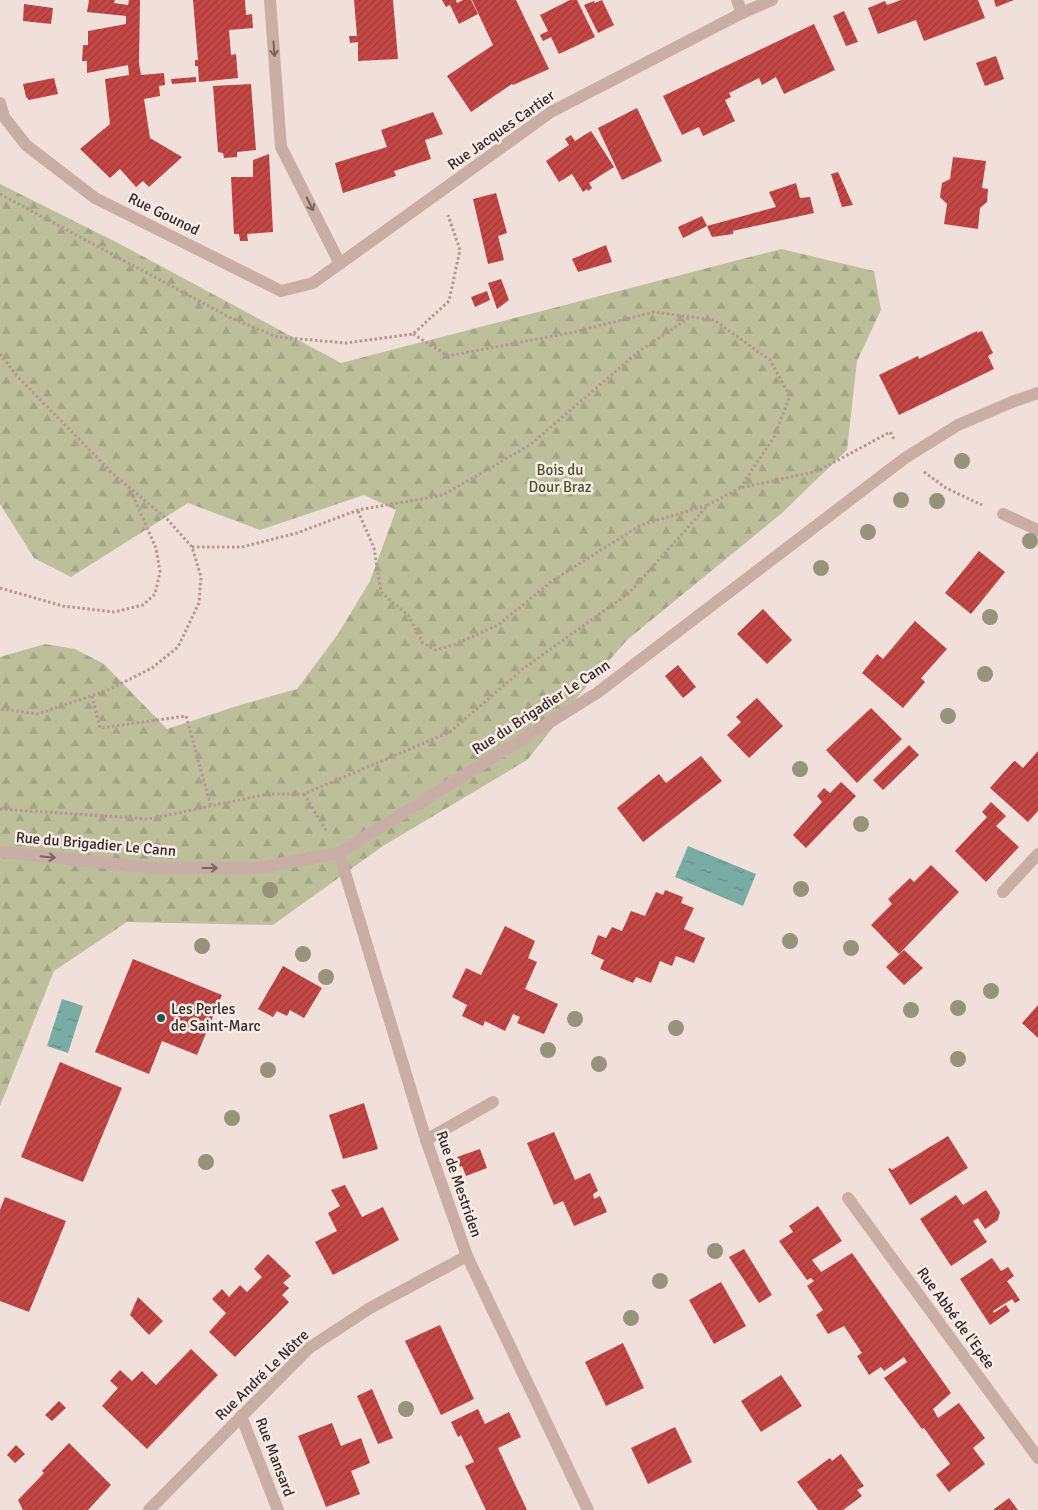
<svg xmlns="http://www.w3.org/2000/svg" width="1038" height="1510" font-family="Signika,sans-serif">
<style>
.forest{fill:url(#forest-firs)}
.water{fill:url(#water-ripples)}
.building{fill:url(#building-hatch)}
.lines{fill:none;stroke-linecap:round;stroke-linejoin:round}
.path{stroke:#b49790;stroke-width:3;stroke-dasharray:2.5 2.5;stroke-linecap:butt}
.lane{stroke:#c9aea6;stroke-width:12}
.street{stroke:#c9aea6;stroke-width:12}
.tree{fill:#97927a}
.oneway{stroke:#786460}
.poi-dot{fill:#1d554c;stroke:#f9ece6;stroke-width:2}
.labels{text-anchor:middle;stroke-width:5;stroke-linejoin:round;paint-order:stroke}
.street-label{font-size:15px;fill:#352827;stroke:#f9ece6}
.park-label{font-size:15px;fill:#4d522b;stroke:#f9ece6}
.poi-label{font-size:15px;fill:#352827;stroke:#f9ece6;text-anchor:start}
</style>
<defs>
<pattern id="forest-firs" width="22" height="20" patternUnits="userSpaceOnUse" patternTransform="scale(1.25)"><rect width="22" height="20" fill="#bcbf9a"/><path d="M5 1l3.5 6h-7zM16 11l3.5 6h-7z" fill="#a2a485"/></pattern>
<pattern id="water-ripples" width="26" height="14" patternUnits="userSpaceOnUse" patternTransform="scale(1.25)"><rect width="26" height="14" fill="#79ada3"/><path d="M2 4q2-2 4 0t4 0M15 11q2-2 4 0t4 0" fill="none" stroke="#648d85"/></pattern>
<pattern id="building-hatch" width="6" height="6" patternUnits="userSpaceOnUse" patternTransform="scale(1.25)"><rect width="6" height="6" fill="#c44645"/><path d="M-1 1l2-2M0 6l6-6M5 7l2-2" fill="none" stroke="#a03a3a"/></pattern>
</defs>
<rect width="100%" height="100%" fill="#f1e0da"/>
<path class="forest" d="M0,184L118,243L341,363L781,249L874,271L881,310L857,361L847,450L782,513L627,640L574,701L527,760L383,846L273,925L127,922L54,971L0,1106V657L45,644L75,649L104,664L167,729L240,705L297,689L338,634L370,581L396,510L364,495L260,530L188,503L71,577L34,558L0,504Z"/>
<g class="water">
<path d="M688,846L756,874L743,906L675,877Z"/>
<path d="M62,999L83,1006L68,1053L47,1046Z"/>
</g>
<g class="building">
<path d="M89,0H115L114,3L128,5L129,0H140L139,63L141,75L164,73L165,85L159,86L160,96L144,99L150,138L182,157L149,187L143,181L136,187L120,169L110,178L80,149L110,124L105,79L129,75L128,65L87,73V61H82L83,45H88V31L126,24V16L87,12Z"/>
<path d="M193,0H245L246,15L252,14L253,28L229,30L231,55L236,54L238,78L199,82L198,66H195V60H198Z"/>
<path d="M354,0H393L398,59L358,61V42L350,43L349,36H357Z"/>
<path d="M442,0H456L457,3L463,0H471L478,14L459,24L450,5L446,7Z"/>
<path d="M472,0H516L549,69L513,85L512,84L471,112L447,76L493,45Z"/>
<path d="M570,0H577L595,37L559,54L551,37L543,41L540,35L548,31L540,15Z"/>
<path d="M602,0L614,25L598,33L584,5L594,1L595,3Z"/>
<path d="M901,0H978L985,18L924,41L916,20L878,34L868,8L885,1L887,5Z"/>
<path d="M994,0H1014L996,7Z"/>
<path d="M24,4L53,8L51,24L23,21Z"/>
<path d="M844,11L858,42L846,46L833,16Z"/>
<path d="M814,24L835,70L784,94L776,77L762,85L759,78L729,93L731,97L725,100L735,121L703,136L699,127L682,135L663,96Z"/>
<path d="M996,56L1004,79L985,86L976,63Z"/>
<path d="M196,77V82L172,84L171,79Z"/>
<path d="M54,78L58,94L29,100L26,97L23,84Z"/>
<path d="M251,84L256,150L237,152V157L224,158L223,153L218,152L213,86Z"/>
<path d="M637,108L662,161L622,180L598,128Z"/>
<path d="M433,112L443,134L425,140L431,159L394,171L396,176L343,193L335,163L387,147L381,130Z"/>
<path d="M591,131L614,167L589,183L592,188L588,191L587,189L583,192L572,174L559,182L546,161L569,145L565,139L571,135L575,141Z"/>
<path d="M269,154L273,232L247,234L248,241H240L239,234H234L231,177H253V160Z"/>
<path d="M953,157L986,161L982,188L988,189L987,202L980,208L978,229L944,224L947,204L940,197L942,183L950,179Z"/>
<path d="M838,172L853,205L842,207L831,174Z"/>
<path d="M796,183L800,198L810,197L814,213L737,230L733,231V234L712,237L707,226L683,238L678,227L702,216L707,226L776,207L769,192Z"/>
<path d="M496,193L507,233L498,236L504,260L488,264L473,199Z"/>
<path d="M606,245L612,262L578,272L572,259Z"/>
<path d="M501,279L509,300L497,309L488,283Z"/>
<path d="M487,291L490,300L475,307L471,297Z"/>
<path d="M977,331V333L982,331L993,353L988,356L994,369L899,415L879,375L918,356L919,359Z"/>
<path d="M979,551L1005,572L971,614L945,593Z"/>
<path d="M763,609L792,640L767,664L737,634Z"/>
<path d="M915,621L947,649L921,678L925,682L903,708L862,673L877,654L883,659Z"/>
<path d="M678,665L696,687L683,698L665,676Z"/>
<path d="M757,698L783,726L749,758L727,735L741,722L736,717Z"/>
<path d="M871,708L902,739L857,783L826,750Z"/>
<path d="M909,745L919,755L883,790L873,780Z"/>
<path d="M1038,751V811L1028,822L990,788L1013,762L1015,761L1023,768Z"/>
<path d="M701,756L722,781L643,842L617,808L659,774L666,783Z"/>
<path d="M841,782L856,796L806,848L793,835L822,802L817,796L824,788L830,793Z"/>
<path d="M991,802L1006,816L996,826L1019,847L986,882L955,851L987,817L982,812Z"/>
<path d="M931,865L959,892L899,954L871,925L892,904L888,899L910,878L914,882Z"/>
<path d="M665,890L683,897L681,903L694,908L684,929L705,938L694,963L676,956L672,966L660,961L651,983L636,977L633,983L600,969L604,960L591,954L598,935L606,938L612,927L622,931L631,911L645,916L656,892L663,895Z"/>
<path d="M505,926L535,941L528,958L537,962L525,989L558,1004L544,1034L517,1023L520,1017L513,1014L505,1031L485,1021L483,1026L462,1016L467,1005L452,997L466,968L481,975Z"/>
<path d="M904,950L923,968L904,985L886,967Z"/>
<path d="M133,959L222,995L197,1055L162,1041L149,1074L95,1052Z"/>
<path d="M283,966L322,988L304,1018L290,1010L287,1016L277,1011L273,1017L258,1009Z"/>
<path d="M1038,1005V1038L1022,1023Z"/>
<path d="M60,1062L122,1088L83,1182L21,1157Z"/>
<path d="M364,1103L378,1149L343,1159L329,1115Z"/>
<path d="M554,1132L575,1180L590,1173L598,1191L593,1194L594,1199L600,1196L607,1212L574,1226L563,1201L554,1205L527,1143Z"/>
<path d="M948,1136L968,1168L910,1205L888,1169L890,1168L892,1170Z"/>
<path d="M480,1149L487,1168L466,1176L462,1166L460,1167L457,1157Z"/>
<path d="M345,1185L362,1217L383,1207L399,1240L333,1275L315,1242L337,1231L328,1213L340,1206L331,1190Z"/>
<path d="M986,1190L1000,1212L998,1220L985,1229L978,1218L973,1221L987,1242L951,1266L920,1219L956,1195L963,1205Z"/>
<path d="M5,1197L66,1221L29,1312L0,1301V1210Z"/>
<path d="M818,1206L842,1241L812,1260L821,1272L852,1253L951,1393L933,1409L938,1418L959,1403L985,1438L973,1448L985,1464L949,1492L936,1475L950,1464L924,1428L922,1429L884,1378L907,1362L904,1357L884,1371L881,1367L869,1375L857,1356L862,1353L844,1326L828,1334L816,1315L823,1310L807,1286L814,1281L811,1278L807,1280L779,1241L793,1232L789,1226Z"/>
<path d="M744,1249L772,1295L759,1303L729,1257Z"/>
<path d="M268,1254L291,1276L283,1283L289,1288L282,1295L289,1302L235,1357L209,1332L226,1313L212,1299L222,1289L229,1297L240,1285L247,1292L262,1277L254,1269Z"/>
<path d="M992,1258L1001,1271L1008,1267L1014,1276L1007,1281L1020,1300L1015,1303L1012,1299L993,1311L994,1313L1006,1305L1010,1311L990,1325L960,1279Z"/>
<path d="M721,1282L746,1326L714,1344L689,1300Z"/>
<path d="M138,1297L163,1321L149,1335L130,1315Z"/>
<path d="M440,1325L474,1399L441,1415L405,1341Z"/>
<path d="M623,1343L644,1388L606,1406L585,1362Z"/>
<path d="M191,1349L218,1375L147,1449L102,1406L118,1388L110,1381L120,1370L132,1381L142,1371L156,1385Z"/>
<path d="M781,1375L802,1406L761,1432L741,1401Z"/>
<path d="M372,1389L393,1438L378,1444L357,1396Z"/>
<path d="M59,1401L66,1408L52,1421L45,1415Z"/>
<path d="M478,1409L485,1424L509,1412L521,1437L498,1448L527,1510H486L482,1502L465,1466L474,1462L461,1435L458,1437L451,1422Z"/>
<path d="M332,1423L341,1446L361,1438L370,1463L351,1471L360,1494L326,1507L298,1436Z"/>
<path d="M675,1427L692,1462L648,1484L631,1448Z"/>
<path d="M69,1443L111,1485L88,1510H23L18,1500L44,1473L42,1471Z"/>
<path d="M16,1445L25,1454L15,1463L7,1455Z"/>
<path d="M841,1454L864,1486L857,1490L862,1496L843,1510H818L797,1482L830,1458L832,1461Z"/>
<path d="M1009,1498L1018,1510H993Z"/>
</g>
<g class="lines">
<g class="path">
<path d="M0,194L229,317L277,337L346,343L413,334L449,301L460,250L448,215"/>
<path d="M413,334L448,356L574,332L654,312L714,320L770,360L790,396L774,437L740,488L818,471L890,432L894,439"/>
<path d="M0,354L17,376L111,472L168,520L192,547L201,577L199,603L178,647L152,668L108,690L38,714L0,709"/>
<path d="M924,472L946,488L982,505"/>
<path d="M358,511L374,548L381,592L408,615L423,643L436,650L456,644L498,625L552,581L641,525L708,505"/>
<path d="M192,547H242L297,533L358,510L443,495L530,445L638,352L690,317"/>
<path d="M0,588L63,606L114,612L143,605L155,594L160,572L156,548L130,489"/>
<path d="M92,696L100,728L186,716L211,807"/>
<path d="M304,794L327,832"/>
<path d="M0,809L149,819L268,794H304L450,732L524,668L629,593L708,505L740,488"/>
</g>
<path class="lane" d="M426,1140L493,1102"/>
<g class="street">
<path d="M270,0L281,147L340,264"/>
<path d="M737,0L742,13"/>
<path d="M0,103L4,117L26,145L95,198L281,291L313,283L551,112L742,13L772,0"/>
<path d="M1003,514L1038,530"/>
<path d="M0,852L154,868H258L339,853L597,693L905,458L958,425L1012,402L1038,393"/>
<path d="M339,853L426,1140L467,1256L588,1510"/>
<path d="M1003,892L1038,854"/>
<path d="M848,1198L1038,1458"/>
<path d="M241,1416L278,1510"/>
<path d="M149,1510L309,1348L370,1308L467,1256"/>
</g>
</g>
<g class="tree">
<circle cx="962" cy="461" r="8"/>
<circle cx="901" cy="500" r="8"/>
<circle cx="937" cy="501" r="8"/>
<circle cx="868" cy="532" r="8"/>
<circle cx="1030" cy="541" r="8"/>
<circle cx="821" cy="568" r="8"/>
<circle cx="990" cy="617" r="8"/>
<circle cx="985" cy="674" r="8"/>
<circle cx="948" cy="716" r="8"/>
<circle cx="800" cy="769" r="8"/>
<circle cx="861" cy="824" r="8"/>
<circle cx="801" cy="889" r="8"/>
<circle cx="270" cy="890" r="8"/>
<circle cx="790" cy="941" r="8"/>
<circle cx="202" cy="946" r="8"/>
<circle cx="851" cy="948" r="8"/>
<circle cx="303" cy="954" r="8"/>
<circle cx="326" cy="977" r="8"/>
<circle cx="991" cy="991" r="8"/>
<circle cx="958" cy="1008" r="8"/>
<circle cx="911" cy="1010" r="8"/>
<circle cx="575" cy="1019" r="8"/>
<circle cx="676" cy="1028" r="8"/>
<circle cx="548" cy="1050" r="8"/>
<circle cx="958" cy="1059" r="8"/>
<circle cx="599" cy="1064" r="8"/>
<circle cx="268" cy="1070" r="8"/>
<circle cx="232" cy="1118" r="8"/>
<circle cx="206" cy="1162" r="8"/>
<circle cx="715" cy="1251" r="8"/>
<circle cx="660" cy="1281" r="8"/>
<circle cx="631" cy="1318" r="8"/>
<circle cx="406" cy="1409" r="8"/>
</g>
<defs><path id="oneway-shaft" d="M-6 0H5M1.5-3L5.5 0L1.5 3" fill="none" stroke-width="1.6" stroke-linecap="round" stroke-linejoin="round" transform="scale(1.25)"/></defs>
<g class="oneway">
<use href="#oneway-shaft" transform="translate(274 49) rotate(86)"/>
<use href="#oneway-shaft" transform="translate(310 204) rotate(63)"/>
<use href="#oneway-shaft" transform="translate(48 857) rotate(6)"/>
<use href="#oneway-shaft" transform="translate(210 868)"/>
</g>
<circle class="poi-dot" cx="161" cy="1018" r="5"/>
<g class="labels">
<g class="street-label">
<text transform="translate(501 130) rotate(-35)" y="5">Rue Jacques Cartier</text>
<text transform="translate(164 214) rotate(26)" y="5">Rue Gounod</text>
<text transform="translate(541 707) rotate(-33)" y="5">Rue du Brigadier Le Cann</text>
<text transform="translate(96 844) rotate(5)" y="5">Rue du Brigadier Le Cann</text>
<text transform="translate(459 1184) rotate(71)" y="5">Rue de Mestriden</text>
<text transform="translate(956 1318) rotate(54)" y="5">Rue Abbé de l'Epée</text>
<text transform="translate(262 1375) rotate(-44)" y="5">Rue André Le Nôtre</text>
<text transform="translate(275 1457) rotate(69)" y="5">Rue Mansard</text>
</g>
<g class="park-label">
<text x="560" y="475">Bois du<tspan x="560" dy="17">Dour Braz</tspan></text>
</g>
<g class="poi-label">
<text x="171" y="1014">Les Perles<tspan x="171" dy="17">de Saint-Marc</tspan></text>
</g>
</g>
</svg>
